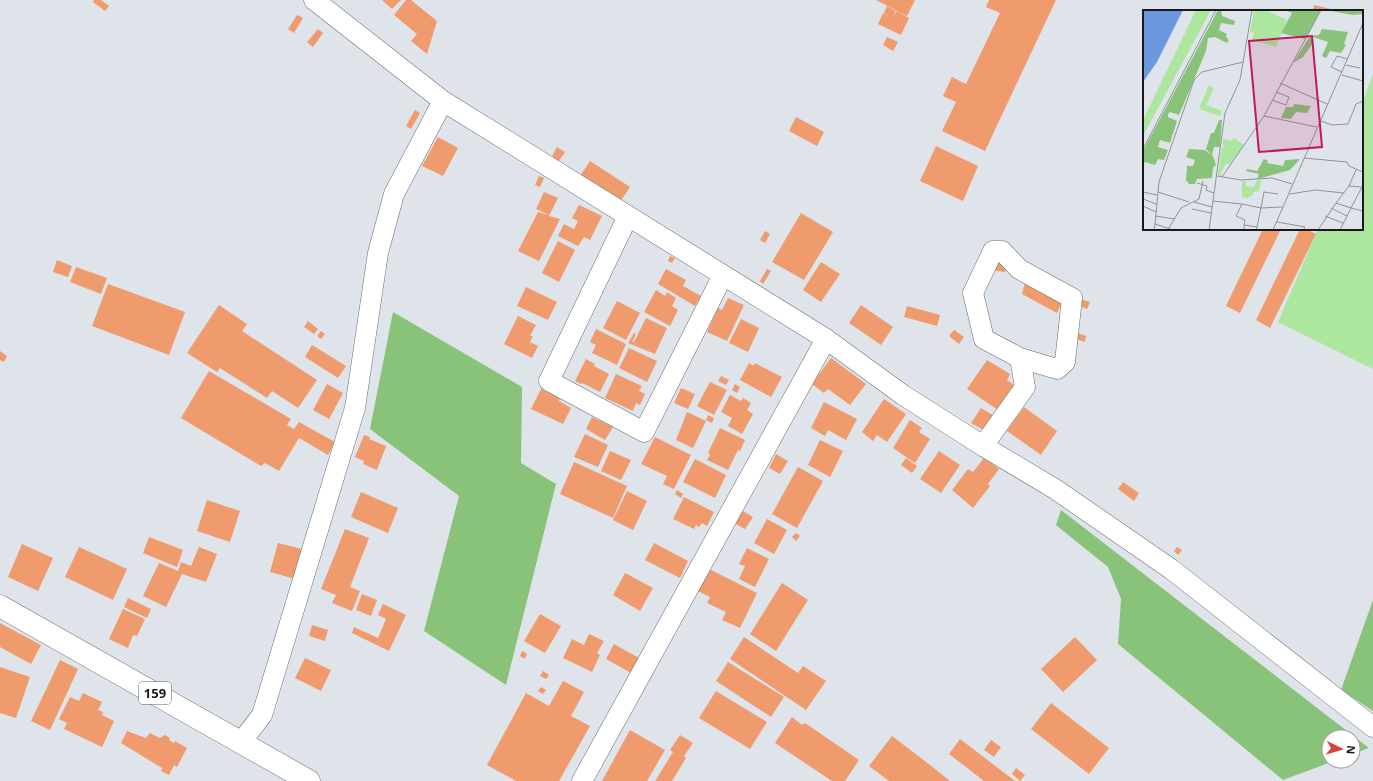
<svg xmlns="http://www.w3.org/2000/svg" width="1373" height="781" font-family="'Open Sans',sans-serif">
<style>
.green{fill:#ade69f}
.forest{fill:#88c379}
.building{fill:#ef9b6d}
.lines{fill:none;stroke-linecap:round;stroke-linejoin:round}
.minor-casing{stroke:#686d73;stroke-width:21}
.highway-casing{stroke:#686d73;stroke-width:23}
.minor{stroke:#fff;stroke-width:20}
.highway{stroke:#fff;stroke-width:22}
.labels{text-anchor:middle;stroke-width:4;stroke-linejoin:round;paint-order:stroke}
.shield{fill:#fff;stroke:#5d5e5f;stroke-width:1}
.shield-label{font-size:13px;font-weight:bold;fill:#17191b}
.inset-road{fill:none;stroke:#8f9398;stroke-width:1}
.view{fill:#c2185b;fill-opacity:0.15;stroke:#c2185b;stroke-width:2}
.inset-edge{fill:none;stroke:#17191b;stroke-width:2}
</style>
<rect width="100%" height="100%" fill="#dfe4eb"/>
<path class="green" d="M1373,74V369L1278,322L1318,229H1362V104Z"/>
<g class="forest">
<path d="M393,312L522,387L521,463L556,484L506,685L424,631L459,496L370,429Z"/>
<path d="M1061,510L1369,748L1353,754V737H1329V761H1334L1283,780L1118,644L1121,599L1108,567L1056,525Z"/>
<path d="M1373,600V711L1341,690Z"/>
</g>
<g class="building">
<path d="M94,0H101L109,6L105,11L93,2Z"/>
<path d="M382,0H401L392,9Z"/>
<path d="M406,0H411L437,21L427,54L411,41L417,34L394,15Z"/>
<path d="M876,0H915L907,16Z"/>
<path d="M989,0H1056L985,151L942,131L956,102L943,96L952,77L966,84L1000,13L986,7Z"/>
<path d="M1314,5L1335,10V11H1313Z"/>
<path d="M887,6L896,11L892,18L897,11L909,18L901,35L878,24L883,13L890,17L884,13Z"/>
<path d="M297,15L303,18L294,33L288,29Z"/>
<path d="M318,29L323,33L313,47L307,42Z"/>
<path d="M887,37L898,42L893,51L883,45Z"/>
<path d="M415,110L420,113L411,129L406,126Z"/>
<path d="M796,117L824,132L817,146L789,131Z"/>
<path d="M438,137L458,148L443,176L422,166Z"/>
<path d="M936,146L978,166L963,201L920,181Z"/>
<path d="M557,147L565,152L559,161L552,156Z"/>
<path d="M590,161L630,187L620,202L580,176Z"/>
<path d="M539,176L544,178L540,187L535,185Z"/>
<path d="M544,192L558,198L549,216L560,219L539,261L518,251L538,212L549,215L536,209Z"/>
<path d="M579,205L602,216L590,240L584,237L578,246L558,236L564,224L574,229L578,221L572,218Z"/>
<path d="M801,213L833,232L804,280L772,262Z"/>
<path d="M1263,229H1281L1240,313L1226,306Z"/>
<path d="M1300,229H1306L1316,234L1270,328L1256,320Z"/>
<path d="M765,231L770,234L765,243L760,240Z"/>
<path d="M558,241L575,250L559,282L542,273Z"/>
<path d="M670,256L675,258L672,263L668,261Z"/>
<path d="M57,260L72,266L68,277L53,272Z"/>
<path d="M994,260L1006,262L1005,272L991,270Z"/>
<path d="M821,262L840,274L821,302L803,290Z"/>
<path d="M76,267L107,278L101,294L70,282Z"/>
<path d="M666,269L686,280L683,286L701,296L695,306L658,284Z"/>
<path d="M767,269L771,271L763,284L760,281Z"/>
<path d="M1026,278L1063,299L1057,313L1022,294Z"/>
<path d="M108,284L185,312L169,355L92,326Z"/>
<path d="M526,287L557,302L548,320L517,306Z"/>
<path d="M656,290L665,296L667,292L676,298L672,306L678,310L670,326L644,312Z"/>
<path d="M728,298L744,305L727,341L707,332L718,308L722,310Z"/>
<path d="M1080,299L1090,302L1087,309L1078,305Z"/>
<path d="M617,301L640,313L626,340L603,328Z"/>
<path d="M219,305L247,324L242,331L317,380L298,408L272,391L267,398L220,368L217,372L187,353Z"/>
<path d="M861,305L893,327L881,345L849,323Z"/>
<path d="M907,306L940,315L937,326L904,317Z"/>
<path d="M518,316L536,325L530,336H533L530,342L538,346L532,358L504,344Z"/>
<path d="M646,318L667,328L655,354L628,343L634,333L636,334L632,342H634Z"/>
<path d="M741,319L759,328L748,352L729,343Z"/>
<path d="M308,321L318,329L314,334L304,327Z"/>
<path d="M596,329L626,344L617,365L592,353L596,345L590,342Z"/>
<path d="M954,330L964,337L959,344L949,336Z"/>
<path d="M321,331L325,334L321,339L317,336Z"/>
<path d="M1077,333L1086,336L1085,342L1076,339Z"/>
<path d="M312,345L346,366L338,378L305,357Z"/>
<path d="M629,348L657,361L647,382L619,368Z"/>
<path d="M0,351L7,356L4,362L0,360Z"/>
<path d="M831,358L866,384L850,405L828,389L824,393L812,384Z"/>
<path d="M586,359L595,364L594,366L609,374L600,392L582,383L581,384L575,381Z"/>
<path d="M987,360L1010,374L1007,380L1014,385L998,410L967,389Z"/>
<path d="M749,363L754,366L755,363L782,377L771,397L740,380Z"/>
<path d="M209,371L291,419L287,425L294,429L299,422L335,442L328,455L299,438L279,471L265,463L261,466L181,418Z"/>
<path d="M616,374L642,386L639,391L645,394L640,405L636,403L633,411L605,398Z"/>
<path d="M721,376L729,380L726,385L718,381Z"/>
<path d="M710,382L727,390L714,415L697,406Z"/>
<path d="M327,384L343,393L329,419L313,410Z"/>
<path d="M735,384L740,387L737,393L732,390Z"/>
<path d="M681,388L695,394L688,409L674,403Z"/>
<path d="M541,389L560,398L559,401L571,408L563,424L531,409Z"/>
<path d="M730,395L741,401L743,398L751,403L747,410L753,414L742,434L728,426L732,418L721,412Z"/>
<path d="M884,399L906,414L887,442L877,435L873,441L862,432Z"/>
<path d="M824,402L857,419L846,440L828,430L825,436L811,428Z"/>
<path d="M1024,407L1057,431L1041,455L1007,431Z"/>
<path d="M981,408L996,417L987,432L971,423Z"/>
<path d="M687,412L706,421L693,448L676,440Z"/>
<path d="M708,415L714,418L712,423L706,420Z"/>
<path d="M592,417L613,427L605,440L586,429Z"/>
<path d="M910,420L922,428L919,432L930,439L915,463L893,448Z"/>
<path d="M720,428L745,440L740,451L738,450L728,470L707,460L710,455L708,453Z"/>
<path d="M585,434L608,445L598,467L574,457Z"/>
<path d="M364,435L370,437L369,439L386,446L377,470L363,464L364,461L355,457Z"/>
<path d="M655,437L691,455L674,489L663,484L667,476L641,464Z"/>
<path d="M820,440L843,451L830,477L808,465Z"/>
<path d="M610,451L631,460L621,480L601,471Z"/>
<path d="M939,451L960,465L941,493L920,479Z"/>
<path d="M776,454L788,461L780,474L769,468Z"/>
<path d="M906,458L917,466L912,473L901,465Z"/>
<path d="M984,458L999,469L988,484L990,486L973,508L952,490L968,469L973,472Z"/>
<path d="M695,459L726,475L715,498L683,482Z"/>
<path d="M574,462L627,486L613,518L560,494Z"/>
<path d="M798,467L823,481L797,528L772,514Z"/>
<path d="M1123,482L1139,493L1134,501L1118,489Z"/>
<path d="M677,490L683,494L681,498L675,494Z"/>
<path d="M627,491L647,501L633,530L613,520Z"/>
<path d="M361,492L398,508L388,533L351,517Z"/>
<path d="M684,497L714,512L707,526L702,523L699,527L696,525L694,529L673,519Z"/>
<path d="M207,500L240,511L230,542L197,531Z"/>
<path d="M741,510L753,517L745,529L734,523Z"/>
<path d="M767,519L787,530L774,554L754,543Z"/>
<path d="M345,529L369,538L350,587L360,591L352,611L332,603L336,595L321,589Z"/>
<path d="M796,533L800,536L796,541L792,537Z"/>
<path d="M149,537L183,550L177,567L143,553Z"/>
<path d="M278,543L302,549L295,579L270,572Z"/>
<path d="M654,543L688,561L680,578L645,560Z"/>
<path d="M22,544L53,558L38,591L8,577Z"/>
<path d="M79,547L127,569L113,600L65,577Z"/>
<path d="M199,547L217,554L206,582L182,574L166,607L143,596L159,563L178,571L181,562L191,566Z"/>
<path d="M1177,547L1182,550L1178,555L1174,551Z"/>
<path d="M747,548L769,559L755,587L739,579L745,566L739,564Z"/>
<path d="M707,568L757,593L740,628L722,620L726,612L707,603L710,597L696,590Z"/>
<path d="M625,573L653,588L640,611L613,595Z"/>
<path d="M782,583L808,600L776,651L750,634Z"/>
<path d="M362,594L377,600L371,616L356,610Z"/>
<path d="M128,598L151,609L147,618L124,607Z"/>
<path d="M383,604L406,615L389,651L352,633L354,627L378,638L386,619L378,615Z"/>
<path d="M123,609L145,619L137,636L133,635L128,648L109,639Z"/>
<path d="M540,614L561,626L545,653L524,641Z"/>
<path d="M0,623L41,645L31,664L0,647Z"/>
<path d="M312,625L328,630L325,641L309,636Z"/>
<path d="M589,634L604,641L597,653L600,655L592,672L563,658L572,639L584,645Z"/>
<path d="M744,637L798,673L803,666L826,681L806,710L730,659Z"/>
<path d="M1075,637L1097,660L1063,692L1041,669Z"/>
<path d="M614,644L639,658L631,673L606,659Z"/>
<path d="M522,651L527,654L525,659L520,656Z"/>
<path d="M305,658L331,670L321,691L295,678Z"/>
<path d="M60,660L78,669L50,730L31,721Z"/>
<path d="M728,662L784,697L771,717L716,681Z"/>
<path d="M0,667L30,677L16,718L0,713Z"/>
<path d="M543,671L549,675L546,679L540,676Z"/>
<path d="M563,681L584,692L571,716L590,726L559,781H516L487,765L526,693L549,706Z"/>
<path d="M541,687L546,690L543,694L538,691Z"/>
<path d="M716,691L767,722L750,749L699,718Z"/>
<path d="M83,693L102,702L98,710L103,712L102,715L114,721L102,747L64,729L67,723L59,719L70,697L79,701Z"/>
<path d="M1051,703L1109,748L1089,774L1031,729Z"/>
<path d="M792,717L802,725L805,723L859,760L845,781H832L775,743Z"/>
<path d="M630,730L665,750L647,781H602Z"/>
<path d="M127,731L146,738L150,733L160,738L165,735L170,738L169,740L174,743L175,741L187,748L177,767L174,765L169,775L161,771L162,768L121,743Z"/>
<path d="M680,735L693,743L684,756L686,758L672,781H655L673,752L670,750Z"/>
<path d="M892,736L930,765L950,781H889L869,766Z"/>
<path d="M960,739L1015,781H984L949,754Z"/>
<path d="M991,740L1001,747L994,757L984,750Z"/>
<path d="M1016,768L1025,775L1020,781L1012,774Z"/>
</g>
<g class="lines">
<defs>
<g id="minor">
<path d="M314,0L443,101L826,339L903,395L983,446L1055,489L1171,569L1373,727"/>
<path d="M628,216L549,381L644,432L723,275"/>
<path d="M983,446L1025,387L1020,358L984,339L973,293L993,251H1002L1019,269L1072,298L1065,362L1057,369L1020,358"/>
<path d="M242,741L262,715L355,408L378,253L394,194L443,101"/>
<path d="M582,781L826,339"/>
</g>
<path id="highway" d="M0,606L309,781"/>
</defs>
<use href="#minor" class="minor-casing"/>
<use href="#highway" class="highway-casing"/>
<use href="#minor" class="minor"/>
<use href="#highway" class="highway"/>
</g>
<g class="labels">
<rect class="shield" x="139" y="682" width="32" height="22" rx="3"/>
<g class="shield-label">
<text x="155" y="698">159</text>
</g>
</g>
<g transform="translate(1143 10)">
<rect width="220" height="220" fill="#dfe4eb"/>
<path d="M53,0H68L0,126V110ZM111,0H123L144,10L133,37L109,30L111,22L107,23ZM66,75L71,78L63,95L79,101L77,106L56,99ZM91,128L101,135L87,154H83L78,162V166L75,165L79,137H83L80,135V129L88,131ZM118,170L116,181L110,182V185L104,188L99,187V171H103V176L111,177L113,171Z" fill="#ade69f"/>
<path d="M75,0H78L79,6L92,11L91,15L78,13L76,20L84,24L83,27L86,30L84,33L72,27L65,28L63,41L36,105L27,102L25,104V107L34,111L27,133L17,130L15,137L25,140L21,150L15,149L12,155L2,152L0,155V141ZM142,0H178L162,29L138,23L149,3ZM182,0H219L220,4L210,5ZM179,19L205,22L201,34L203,35L198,43L187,41L183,48L179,46L185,32L167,26L176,25ZM167,26L170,33L160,47L150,53ZM151,94L168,96L164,103L153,102L148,109L138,108L143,97H150ZM76,110H79L77,137H71L69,145L63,139L68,123H71ZM46,139L62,140L70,146L73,155L70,158L69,168L54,169L52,174H46L43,170L44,156H50L52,150L43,147ZM121,149L125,151L124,153L140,156L142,150L157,149L147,160L114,169L116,164L103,161L104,159L114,161Z" fill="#88c379"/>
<path d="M0,0H40L14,52L0,72Z" fill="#6c98e0"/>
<path class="inset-road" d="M203,55L217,58M199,62L188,57L194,46L204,49M199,65L220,71M137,73L184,94M129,90L143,95L146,87L133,82M121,106L174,117M178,111L189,115L205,114L213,94L220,91M0,139L73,0M161,148L204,152L206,156L220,162M74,166L98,170L129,168L149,174M79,167L121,106L178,0M54,173L64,176L63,180L71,183M206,176L213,160M0,182L14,185M15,182L46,192M135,184L121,182L118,198L139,197M147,184L172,180L201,183M0,189L13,194M70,191L99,194M51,192L69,197M0,196L13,202M188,198L204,206M49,199L68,203M12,206L32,209M182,206L200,213M134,212L162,217L160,220M12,214L16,172L51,70L59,62L100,52M101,215L102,210L93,206L99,194L118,198L114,217M26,218L38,198L56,189L60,171M11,220L12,214L30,220M66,220L82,103L97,70L109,0M101,220V215L114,217L113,220M130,220L220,13M175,220L193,193L208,198L219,177L206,176L193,193M197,220L208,198L220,201"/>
<path class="view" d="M169,26L179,137L116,142L106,31Z"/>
<rect width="220" height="220" class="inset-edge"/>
</g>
<g transform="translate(1341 749) rotate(95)"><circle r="19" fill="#ffffff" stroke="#a2a3a4"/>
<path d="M0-3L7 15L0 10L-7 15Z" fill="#d4453e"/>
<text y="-6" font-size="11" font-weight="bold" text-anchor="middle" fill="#17191b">N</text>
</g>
</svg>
